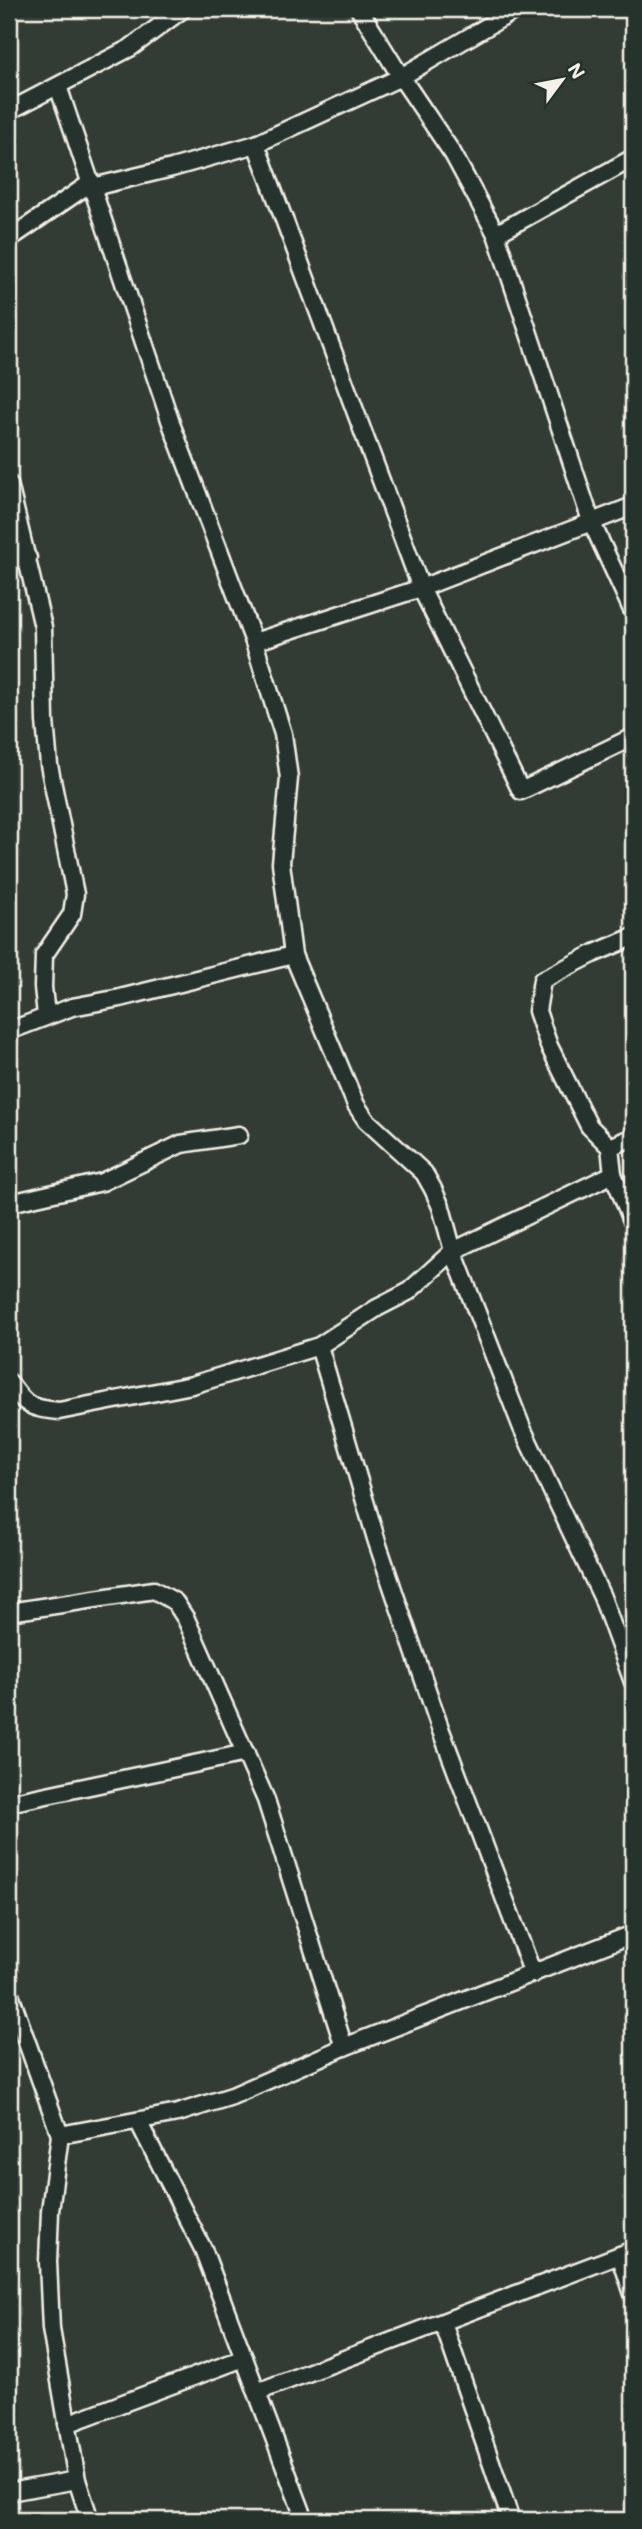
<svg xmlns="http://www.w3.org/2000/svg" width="642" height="2529" font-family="Mali,sans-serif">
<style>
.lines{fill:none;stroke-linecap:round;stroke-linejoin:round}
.street-casing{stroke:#f4f1e8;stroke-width:21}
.street{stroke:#26332d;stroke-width:16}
</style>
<rect width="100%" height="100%" fill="#333c34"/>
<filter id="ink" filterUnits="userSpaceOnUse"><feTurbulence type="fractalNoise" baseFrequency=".0143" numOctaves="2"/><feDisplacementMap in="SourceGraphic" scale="14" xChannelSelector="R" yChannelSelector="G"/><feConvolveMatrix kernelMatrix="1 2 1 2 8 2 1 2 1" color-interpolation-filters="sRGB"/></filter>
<g filter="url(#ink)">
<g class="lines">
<defs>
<g id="street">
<path d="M359,9L401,77L453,154L496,234L591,521L633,612"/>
<path d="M58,86L172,426L254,642L283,734L289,778L281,863L293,955L356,1105L366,1120L424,1173L433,1189L441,1207L453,1251L522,1428L602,1597L633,1682"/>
<path d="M9,111L130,48L183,9"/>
<path d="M256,144L421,588L521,791L633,737"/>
<path d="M93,187L172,168L256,144L401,77L517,9"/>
<path d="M496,234L633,158"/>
<path d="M9,239L92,182"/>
<path d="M9,484L43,627L45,721L49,765L75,894L72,914L44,955L43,987L46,1015"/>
<path d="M9,559L28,558"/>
<path d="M254,642L421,588L633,506"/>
<path d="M9,1031L72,1007L120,998L293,955"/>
<path d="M633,1137L610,1147L613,1174L633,1223"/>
<path d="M610,1147L589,1126L549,1046L537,1011L542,980L595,953L633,937"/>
<path d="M9,1202L19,1201L102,1182L181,1144L239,1135"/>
<path d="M319,1346L377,1542L440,1728L533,1974"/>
<path d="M9,1382C26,1406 29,1408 59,1411L192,1385L319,1346L377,1308L408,1292L453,1251L613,1174"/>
<path d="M9,1612L154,1590L175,1602L186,1619L266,1800L344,2047"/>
<path d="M9,1803L246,1753"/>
<path d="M9,1992L60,2135L50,2211L48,2262L51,2329L77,2480L90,2520"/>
<path d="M138,2121L203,2249L305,2520"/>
<path d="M60,2135L178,2113L232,2096L344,2047L633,1934"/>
<path d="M620,2255L633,2294"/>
<path d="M443,2323L511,2520"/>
<path d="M257,2392L633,2250"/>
<path d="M67,2424L244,2358"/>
<path d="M9,2492L77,2480"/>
</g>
</defs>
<use href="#street" class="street-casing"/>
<use href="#street" class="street"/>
</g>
</g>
<rect width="642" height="2529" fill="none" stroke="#26332d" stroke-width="35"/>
<rect x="18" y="18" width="607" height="2494" fill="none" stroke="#f4f1e8" stroke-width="2.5" filter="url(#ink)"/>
<g transform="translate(562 80) rotate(58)" stroke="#26332d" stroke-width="5" paint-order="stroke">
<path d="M0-5L12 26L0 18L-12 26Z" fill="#f4f1e8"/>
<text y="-10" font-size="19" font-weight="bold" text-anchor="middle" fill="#f4f1e8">N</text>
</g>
</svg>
